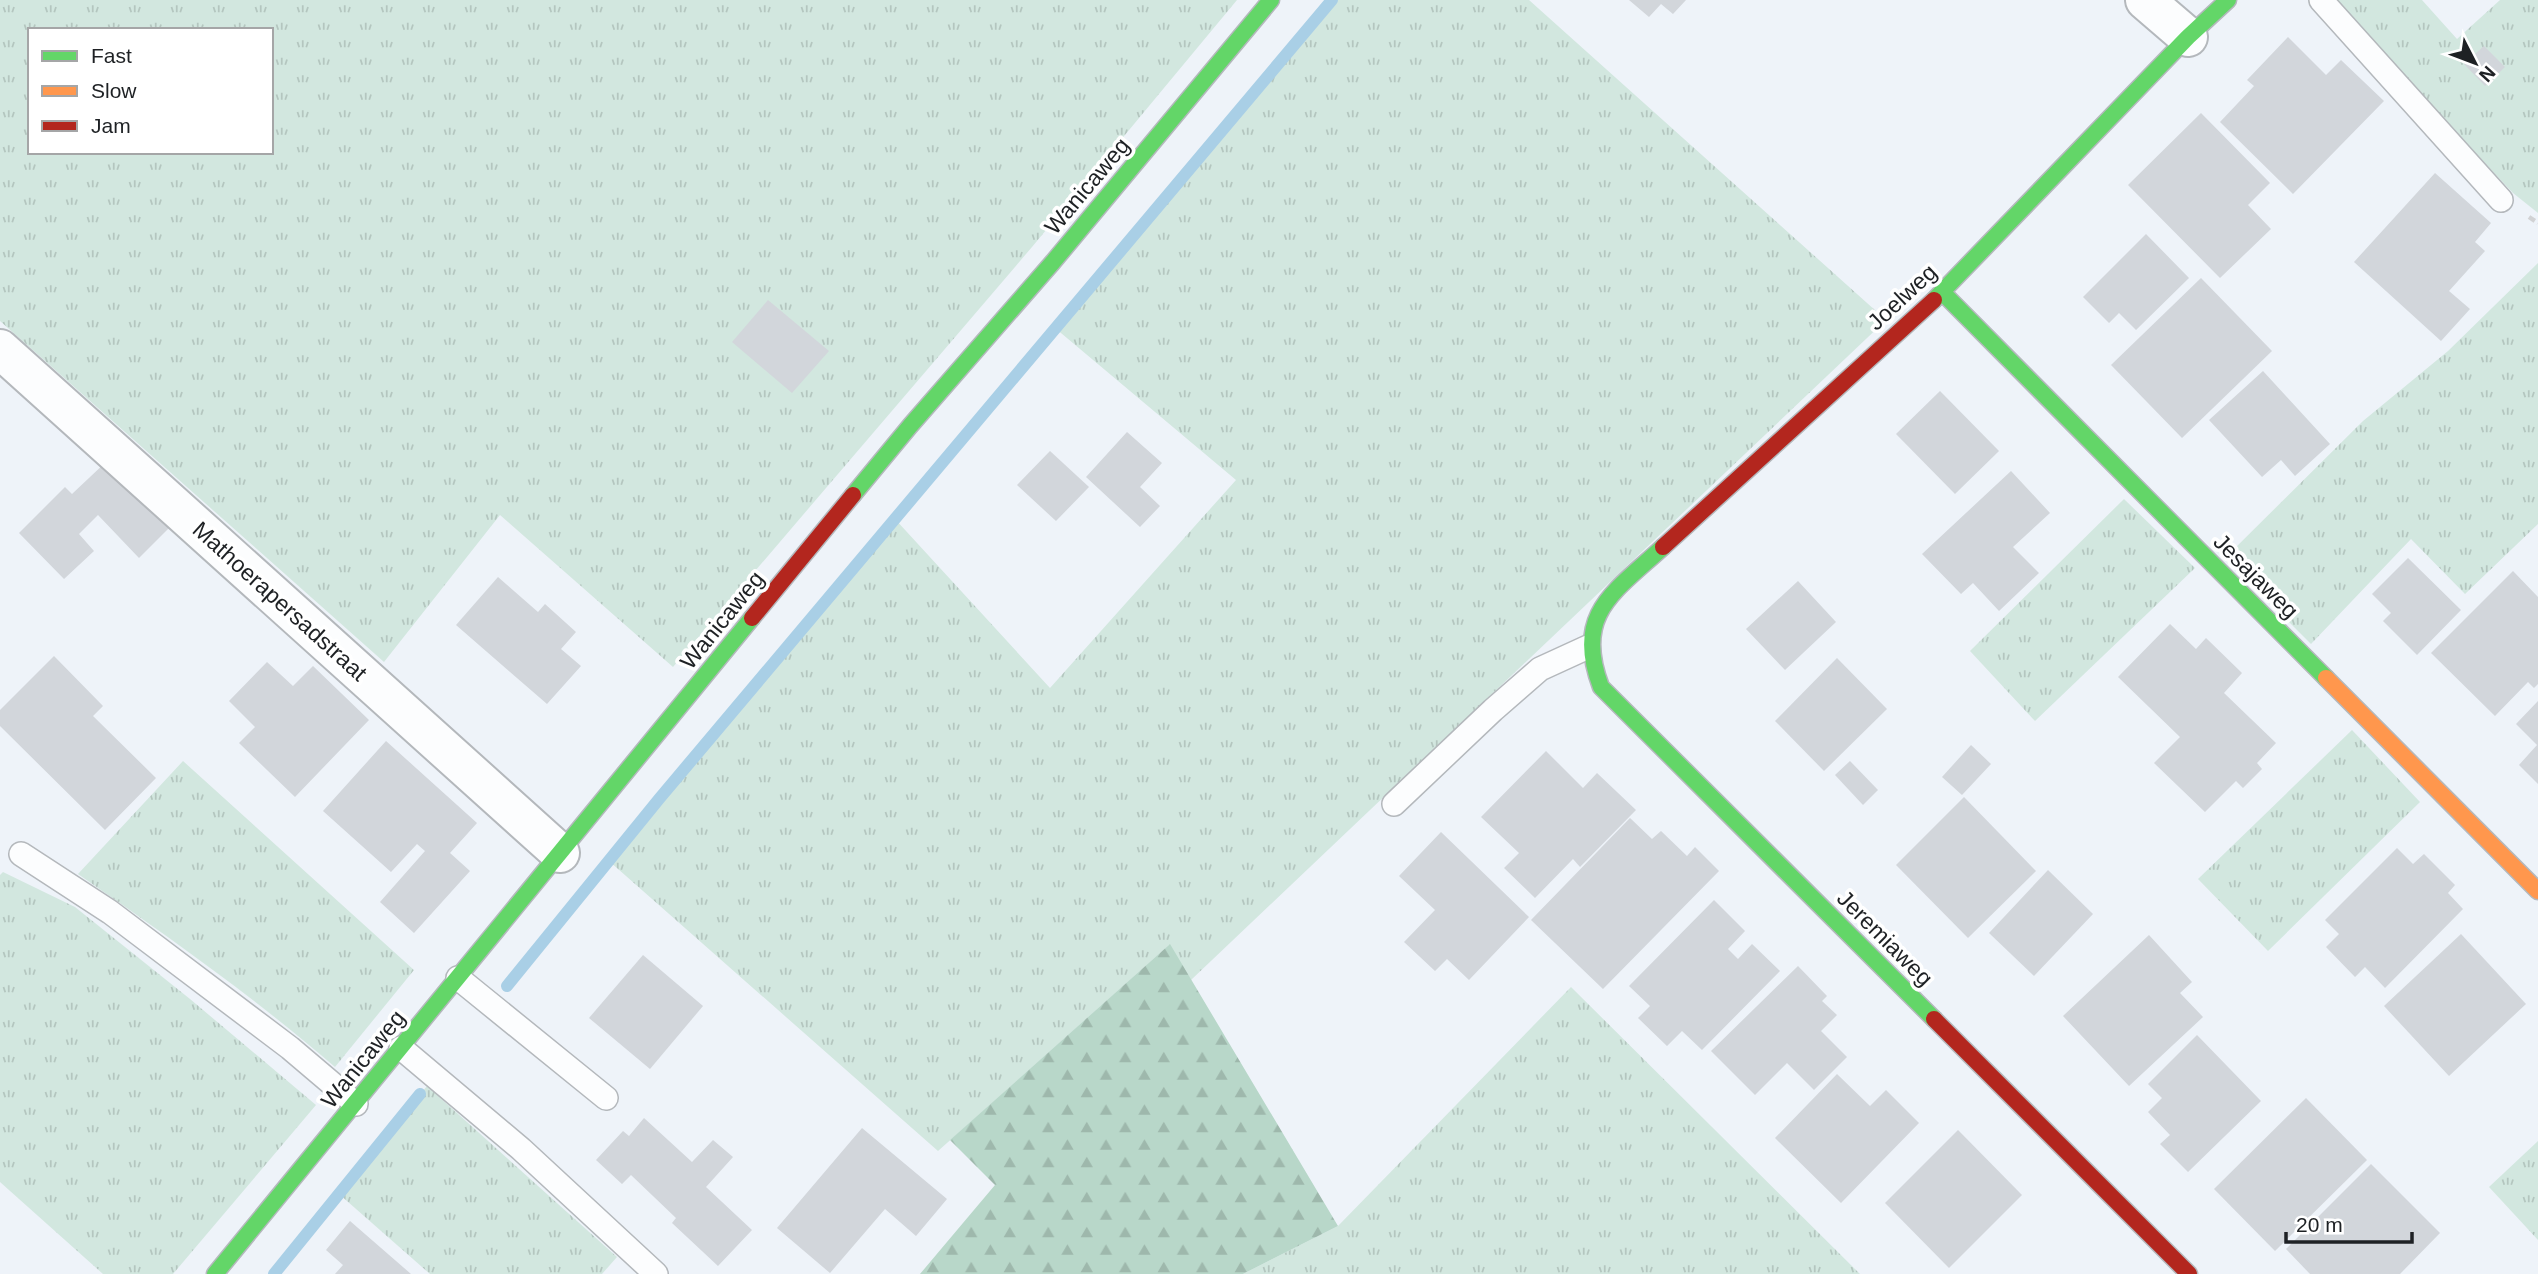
<svg xmlns="http://www.w3.org/2000/svg" width="2538" height="1274" font-family="Helvetica,sans-serif">
<style>
.grass{fill:url(#grass-tufts);fill-rule:evenodd}
.forest{fill:url(#forest-firs)}
.lines{fill:none;stroke-linecap:round;stroke-linejoin:round}
.stream{stroke:#a9cfe6;stroke-width:12}
.building{fill:#d2d6db}
.lane-casing{stroke:#b4b8bc;stroke-width:26}
.street-casing{stroke:#b4b8bc;stroke-width:42}
.fast-casing{stroke:#b4b8bc;stroke-width:19}
.slow-casing{stroke:#b4b8bc;stroke-width:19}
.jam-casing{stroke:#b4b8bc;stroke-width:19}
.path{stroke:#d1d2d4;stroke-width:4.5;stroke-dasharray:7 3.5;stroke-linecap:butt}
.lane{stroke:#fcfdfe;stroke-width:23}
.street{stroke:#fcfdfe;stroke-width:38}
.fast{stroke:#63d668;stroke-width:16}
.slow{stroke:#ff974d;stroke-width:16}
.jam{stroke:#b3261e;stroke-width:16}
.labels{text-anchor:middle;stroke-width:7;stroke-linejoin:round;paint-order:stroke}
.street-label{font-size:23px;fill:#1e2124;stroke:#fff}
</style>
<defs>
<pattern id="grass-tufts" width="24" height="20" patternUnits="userSpaceOnUse" patternTransform="scale(1.75)"><rect width="24" height="20" fill="#d2e7df"/><path d="M3 7l-1-3M5 7V3M7 7l1-3M15 17l-1-3M17 17v-4M19 17l1-3" fill="none" stroke="#b4c6bf"/></pattern>
<pattern id="forest-firs" width="22" height="20" patternUnits="userSpaceOnUse" patternTransform="scale(1.75)"><rect width="22" height="20" fill="#b8d7c9"/><path d="M5 1l3.5 6h-7zM16 11l3.5 6h-7z" fill="#9eb8ac"/></pattern>
</defs>
<rect width="100%" height="100%" fill="#eef3f9"/>
<g class="grass">
<path d="M0,0H1237L1032,247L673,667L500,515L384,662L0,321ZM30,30H271V152H30Z"/>
<path d="M1332,0H1529L1886,320L1191,980L1169,945L938,1151L609,861L895,519L1050,688L1236,480L1055,328Z"/>
<path d="M2330,0H2422L2457,39L2500,0H2538V213L2513,193Z"/>
<path d="M2538,263V524L2465,594L2411,539L2311,644L2225,558L2363,421L2448,351Z"/>
<path d="M2124,499L2195,568L2035,721L1970,651Z"/>
<path d="M2352,730L2420,802L2268,951L2198,879Z"/>
<path d="M183,761L414,970L335,1067C254,997 166,935 78,874Z"/>
<path d="M3,872L75,907L190,999L316,1105L173,1274H103L0,1182V875Z"/>
<path d="M1571,987L1860,1274H1243L1338,1226Z"/>
<path d="M427,1086L617,1257L602,1274H430L339,1194Z"/>
<path d="M2538,1141V1240L2489,1187Z"/>
</g>
<path class="forest" d="M1170,944L1338,1226L1243,1274H920L995,1185L950,1140Z"/>
<g class="lines">
<g class="stream">
<path d="M507,986L659,799L1332,0"/>
<path d="M274,1274L420,1094"/>
</g>
</g>
<g class="building">
<path d="M1629,0H1686L1673,14L1661,4L1649,17Z"/>
<path d="M2288,37L2326,75L2341,60L2384,101L2293,194L2220,122L2254,86L2247,80Z"/>
<path d="M2484,46L2505,67L2485,86L2464,64Z"/>
<path d="M2201,113L2270,183L2248,205L2271,229L2220,278L2128,185Z"/>
<path d="M2435,173L2491,223L2475,242L2485,251L2449,291L2470,309L2441,341L2354,262Z"/>
<path d="M2146,234L2189,278L2136,330L2119,313L2109,323L2083,297Z"/>
<path d="M2201,278L2272,351L2182,438L2111,365Z"/>
<path d="M768,300L829,351L792,393L732,342Z"/>
<path d="M2263,371L2330,444L2295,476L2281,460L2262,477L2209,420Z"/>
<path d="M1940,391L1999,451L1955,494L1896,434Z"/>
<path d="M1127,432L1162,463L1140,487L1160,506L1140,527L1086,477Z"/>
<path d="M1050,451L1089,487L1056,521L1017,485Z"/>
<path d="M107,461L171,526L139,558L98,515L79,534L94,551L64,579L19,533L65,487L72,494Z"/>
<path d="M2011,471L2050,513L2013,547L2039,573L1999,611L1973,583L1961,594L1922,554Z"/>
<path d="M2408,558L2461,610L2417,655L2383,621L2391,613L2372,594Z"/>
<path d="M2513,571L2538,597V684L2534,688L2528,682L2495,716L2431,653Z"/>
<path d="M498,577L538,612L545,604L576,632L561,649L581,666L547,704L456,625Z"/>
<path d="M1798,581L1836,622L1785,670L1746,629Z"/>
<path d="M2170,624L2196,649L2206,638L2242,673L2224,693L2276,743L2257,763L2262,769L2243,788L2236,781L2205,812L2154,763L2180,737L2118,677Z"/>
<path d="M54,656L103,706L93,716L156,778L105,830L0,726V710Z"/>
<path d="M1837,658L1887,709L1824,771L1775,721Z"/>
<path d="M267,662L293,686L313,666L369,720L295,797L239,743L255,727L229,701Z"/>
<path d="M2538,701V784L2519,765L2537,745L2516,724Z"/>
<path d="M386,741L477,823L450,853L470,871L414,933L380,902L425,851L417,844L391,872L323,811Z"/>
<path d="M1971,745L1991,764L1962,795L1942,777Z"/>
<path d="M1546,751L1583,788L1597,773L1636,810L1580,867L1573,859L1535,898L1504,868L1519,853L1481,817Z"/>
<path d="M1850,761L1878,790L1863,805L1835,775Z"/>
<path d="M1964,797L2036,871L1968,938L1896,865Z"/>
<path d="M1630,818L1652,839L1661,831L1687,856L1695,847L1719,871L1603,989L1531,920Z"/>
<path d="M1441,832L1529,917L1469,980L1447,959L1435,971L1404,942L1435,910L1399,876Z"/>
<path d="M2397,848L2413,864L2424,854L2455,885L2448,893L2463,909L2385,988L2365,967L2355,977L2326,947L2339,934L2325,920Z"/>
<path d="M2048,870L2093,914L2034,976L1989,933Z"/>
<path d="M1714,900L1745,931L1728,949L1738,959L1752,944L1780,971L1702,1050L1682,1031L1667,1046L1638,1018L1650,1006L1629,986Z"/>
<path d="M2461,934L2526,1004L2449,1076L2384,1006Z"/>
<path d="M2149,935L2192,982L2180,993L2203,1017L2129,1086L2063,1016Z"/>
<path d="M643,955L703,1006L650,1069L589,1018Z"/>
<path d="M1798,966L1827,996L1822,1001L1837,1015L1821,1031L1847,1057L1814,1090L1787,1063L1755,1095L1711,1051Z"/>
<path d="M2197,1035L2261,1101L2188,1172L2160,1144L2170,1135L2148,1112L2162,1098L2148,1084Z"/>
<path d="M1837,1074L1870,1106L1886,1090L1919,1123L1841,1203L1775,1138Z"/>
<path d="M2306,1098L2367,1160L2275,1251L2214,1189Z"/>
<path d="M644,1118L692,1162L713,1140L733,1157L706,1187L752,1230L718,1266L672,1223L676,1218L631,1175L622,1184L596,1160L623,1131L629,1136Z"/>
<path d="M862,1128L947,1199L916,1236L885,1209L830,1273L777,1228Z"/>
<path d="M1958,1130L2022,1195L1949,1268L1885,1203Z"/>
<path d="M2371,1164L2440,1233L2400,1274H2310L2286,1249Z"/>
<path d="M350,1221L411,1274H335L343,1265L326,1250Z"/>
</g>
<g class="lines">
<defs>
<g id="lane">
<path d="M2321,0L2501,200"/>
<path d="M1394,804L1493,710L1540,669L1588,647"/>
<path d="M21,854L110,912L290,1048L356,1104"/>
<path d="M458,978L606,1098"/>
<path d="M401,1048L521,1149L656,1274"/>
</g>
<g id="street">
<path d="M2145,0L2188,37"/>
<path d="M0,349L560,853"/>
</g>
<g id="fast">
<path d="M1942,292L2326,678"/>
<path d="M1934,300L2188,37L2228,0"/>
<path d="M853,495L910,426L1053,262L1271,0"/>
<path d="M1663,547C1614,592 1573,614 1601,687L1934,1019"/>
<path d="M215,1274L752,618"/>
</g>
<path id="slow" d="M2326,678L2538,891"/>
<g id="jam">
<path d="M1663,547L1934,300"/>
<path d="M752,618L853,495"/>
<path d="M1934,1019L2189,1274"/>
</g>
</defs>
<use href="#lane" class="lane-casing"/>
<use href="#street" class="street-casing"/>
<use href="#fast" class="fast-casing"/>
<use href="#slow" class="slow-casing"/>
<use href="#jam" class="jam-casing"/>
<path class="path" d="M2529,217L2538,223"/>
<use href="#lane" class="lane"/>
<use href="#street" class="street"/>
<use href="#fast" class="fast"/>
<use href="#slow" class="slow"/>
<use href="#jam" class="jam"/>
</g>
<g class="labels">
<g class="street-label">
<text transform="translate(1087 186) rotate(-50)" y="8">Wanicaweg</text>
<text transform="translate(1902 297) rotate(-43)" y="8">Joelweg</text>
<text transform="translate(2256 576) rotate(45)" y="8">Jesajaweg</text>
<text transform="translate(280 601) rotate(42)" y="8">Mathoerapersadstraat</text>
<text transform="translate(722 620) rotate(-51)" y="8">Wanicaweg</text>
<text transform="translate(1885 938) rotate(45)" y="8">Jeremiaweg</text>
<text transform="translate(363 1059) rotate(-51)" y="8">Wanicaweg</text>
</g>
</g>
<rect x="28" y="28" width="245" height="126" fill="#ffffff" stroke="#a5a6a7" stroke-width="2"/>
<rect x="42" y="51" width="35" height="10" fill="#63d668" stroke="#a5a6a7" stroke-width="2"/>
<text x="91" y="63" font-size="21" fill="#1e2124">Fast</text>
<rect x="42" y="86" width="35" height="10" fill="#ff974d" stroke="#a5a6a7" stroke-width="2"/>
<text x="91" y="98" font-size="21" fill="#1e2124">Slow</text>
<rect x="42" y="121" width="35" height="10" fill="#b3261e" stroke="#a5a6a7" stroke-width="2"/>
<text x="91" y="133" font-size="21" fill="#1e2124">Jam</text>
<g transform="translate(2475 63) rotate(132)" stroke="#ffffff" stroke-width="5" paint-order="stroke">
<path d="M0-5L12 26L0 18L-12 26Z" fill="#1e2124"/>
<text y="-10" font-size="19" font-weight="bold" text-anchor="middle" fill="#1e2124">N</text>
</g>
<path d="M2286 1232v10h126v-10" fill="none" stroke="#1e2124" stroke-width="3.5"/>
<text x="2296" y="1232" font-size="21" fill="#1e2124" stroke="#ffffff" stroke-width="5" paint-order="stroke">20 m</text>
</svg>
